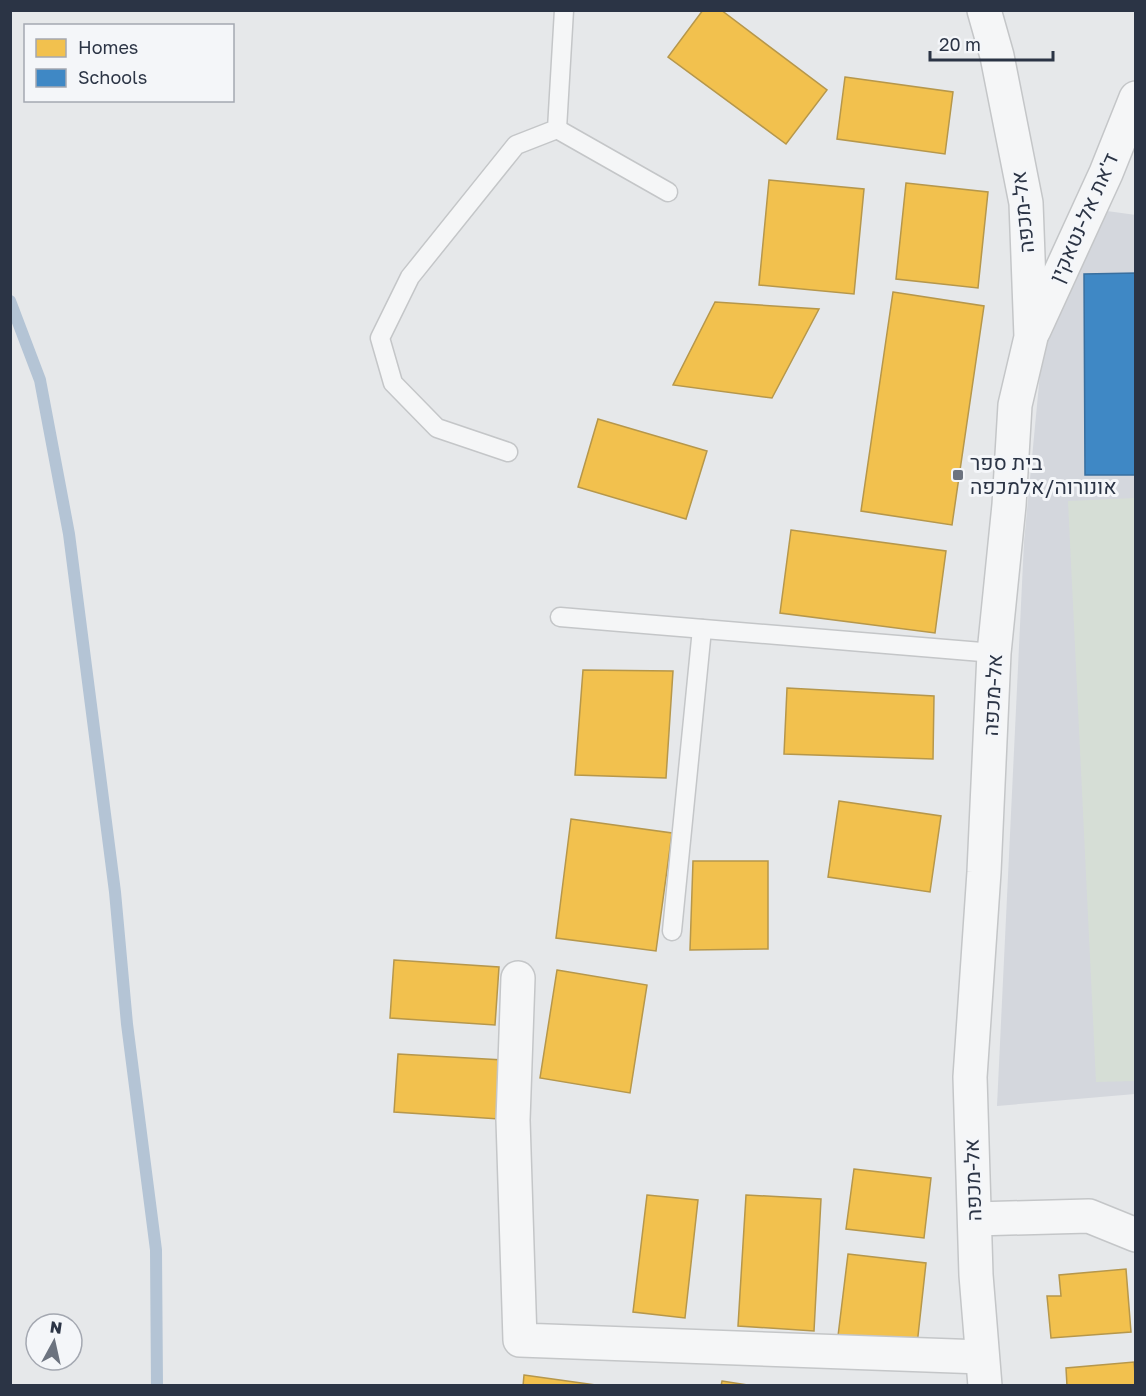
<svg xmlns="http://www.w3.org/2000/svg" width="1146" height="1396" font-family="'Golos Text',Heebo,sans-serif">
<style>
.built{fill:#d4d7dd}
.green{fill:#d6ded6}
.homes{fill:#f2c14e;stroke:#b6974b;stroke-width:1.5}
.schools{fill:#3f88c5;stroke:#396f9f;stroke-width:1.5}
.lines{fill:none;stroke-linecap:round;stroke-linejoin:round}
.stream{stroke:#b4c4d5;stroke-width:12}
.service-casing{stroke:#c4c6c8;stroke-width:21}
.minor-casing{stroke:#c4c6c8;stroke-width:36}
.tertiary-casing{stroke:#c4c6c8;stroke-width:36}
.service{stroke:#f5f6f7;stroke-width:18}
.minor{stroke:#f5f6f7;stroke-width:33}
.tertiary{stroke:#f5f6f7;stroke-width:33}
.poi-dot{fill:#6c737f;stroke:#f4f6f9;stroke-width:2}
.labels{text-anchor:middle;stroke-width:6;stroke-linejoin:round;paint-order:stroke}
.street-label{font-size:21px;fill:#2b3445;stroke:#f4f6f9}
.poi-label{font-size:21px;fill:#2b3445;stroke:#f4f6f9;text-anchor:start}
</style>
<rect width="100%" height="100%" fill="#e6e8ea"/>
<path class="built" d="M1107,211L1136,215L1135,1094L997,1106L1024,542L1043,342Z"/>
<path class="green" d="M1135,498V1081L1096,1082L1068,501Z"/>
<g class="homes">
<path d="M703,10H721L827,90L786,144L668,57Z"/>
<path d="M845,77L953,92L945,154L837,139Z"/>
<path d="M769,180L864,189L854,294L759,285Z"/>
<path d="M906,183L988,192L978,288L896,279Z"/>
<path d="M893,292L984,306L952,525L861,511Z"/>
<path d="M715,302L819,309L772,398L673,385Z"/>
<path d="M598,419L707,451L686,519L578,487Z"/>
<path d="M791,530L946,551L935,633L780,613Z"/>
<path d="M583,670L673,671L666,778L575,775Z"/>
<path d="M787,688L934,696L933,759L784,754Z"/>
<path d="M839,801L941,816L930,892L828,877Z"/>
<path d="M571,819L672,833L656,951L556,938Z"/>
<path d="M693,861H768V949L690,950Z"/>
<path d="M394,960L499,967L495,1025L390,1018Z"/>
<path d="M557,970L647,985L630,1093L540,1078Z"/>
<path d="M398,1054L503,1060L499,1119L394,1112Z"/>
<path d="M854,1169L931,1178L924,1238L846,1229Z"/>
<path d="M647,1195L698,1200L685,1318L633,1312Z"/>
<path d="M746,1195L821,1199L814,1331L738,1326Z"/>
<path d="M848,1254L926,1263L917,1345L838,1336Z"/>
<path d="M1126,1269L1131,1332L1051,1338L1047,1296H1061L1059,1275Z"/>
<path d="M1134,1362L1136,1386H1067L1066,1368Z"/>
<path d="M524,1375L603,1386H523Z"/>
<path d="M722,1381L754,1386H721Z"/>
</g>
<path class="schools" d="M1136,273V475H1085L1084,274Z"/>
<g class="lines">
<path class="stream" d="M10,301L40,380L69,534L115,892L127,1024L156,1250L157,1386"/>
<defs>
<g id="service">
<path d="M557,129L668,192"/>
<path d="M508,452L437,428L393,383L380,338L410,277L516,145L557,129L564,10"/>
<path d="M560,617L994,653"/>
<path d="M672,931L702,629"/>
</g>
<g id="minor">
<path d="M518,978L513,1120L520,1340L982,1357"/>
<path d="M975,1219L1089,1216L1136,1235"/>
</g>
<g id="tertiary">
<path d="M984,10L997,56L1026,203L1031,337L1015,405L1009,505L994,653L984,872L970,1077L976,1275L985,1386"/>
<path d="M1034,330L1106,173L1136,98"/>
</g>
</defs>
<use href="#service" class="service-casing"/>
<use href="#minor" class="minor-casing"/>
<use href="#tertiary" class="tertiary-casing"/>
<use href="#service" class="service"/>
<use href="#minor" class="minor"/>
<use href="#tertiary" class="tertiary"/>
</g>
<rect class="poi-dot" x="952" y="469" width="12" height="12" rx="3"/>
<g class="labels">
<g class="street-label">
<text transform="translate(1023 212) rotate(-96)" y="7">אל-מכפה</text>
<text transform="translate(1084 218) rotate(-66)" y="7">ד'את אל-נטאקין</text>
<text transform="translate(993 695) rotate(-87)" y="7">אל-מכפה</text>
<text transform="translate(973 1180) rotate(-92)" y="7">אל-מכפה</text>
</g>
<g class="poi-label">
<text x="970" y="470">בית ספר<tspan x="970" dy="24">אונורוה/אלמכפה</tspan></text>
</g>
</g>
<rect width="1146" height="1396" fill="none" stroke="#2b3445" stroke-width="24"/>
<rect x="24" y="24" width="210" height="78" fill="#f4f6f9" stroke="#a4a8b1" stroke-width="1.5"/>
<rect x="36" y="39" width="30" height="18" fill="#f2c14e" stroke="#a4a8b1" stroke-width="1.5"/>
<text x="78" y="54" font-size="18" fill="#2b3445">Homes</text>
<rect x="36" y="69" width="30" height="18" fill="#3f88c5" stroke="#a4a8b1" stroke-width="1.5"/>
<text x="78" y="84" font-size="18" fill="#2b3445">Schools</text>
<g transform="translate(54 1342) rotate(8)"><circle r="28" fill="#f4f6f9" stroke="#a4a8b1" stroke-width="1.5"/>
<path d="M0-4.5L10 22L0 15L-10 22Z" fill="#6c737f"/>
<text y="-9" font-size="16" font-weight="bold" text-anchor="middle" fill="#2b3445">N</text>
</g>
<path d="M930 51v9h123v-9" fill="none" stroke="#2b3445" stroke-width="3"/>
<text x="939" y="51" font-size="18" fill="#2b3445" stroke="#f4f6f9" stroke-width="4.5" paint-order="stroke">20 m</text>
</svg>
